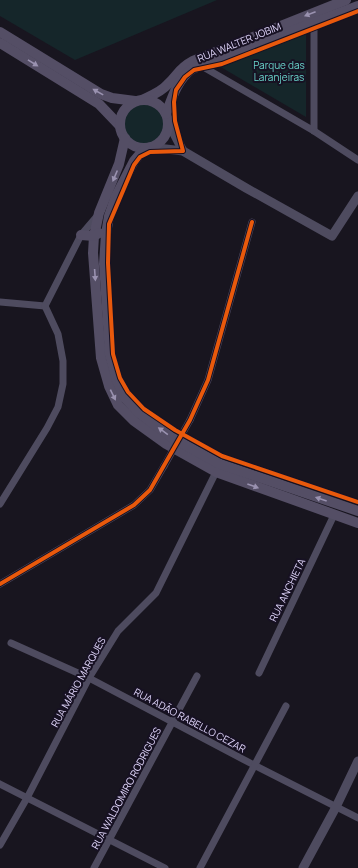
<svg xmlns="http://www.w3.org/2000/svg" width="358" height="868" font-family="Manrope,sans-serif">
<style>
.green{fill:#15262a}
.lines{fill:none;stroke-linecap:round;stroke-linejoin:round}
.minor{stroke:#4e4b5f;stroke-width:7}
.tertiary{stroke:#4e4b5f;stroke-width:9}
.secondary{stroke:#544e65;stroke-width:10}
.minor-bridge{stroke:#4e4b5f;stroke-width:7}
.cycleway-casing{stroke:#171123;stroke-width:6}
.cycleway{stroke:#e8590c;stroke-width:4}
.oneway{fill:#9a92b0}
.labels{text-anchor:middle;stroke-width:4;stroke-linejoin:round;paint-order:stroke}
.street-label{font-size:10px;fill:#e0d6fb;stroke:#171123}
.park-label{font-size:10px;fill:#69d5cb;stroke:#171123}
</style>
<rect width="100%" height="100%" fill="#18151f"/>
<g class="green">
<path d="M0,0H217L75,60L0,16Z"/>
<path d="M306,32V117L219,66Z"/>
<circle cx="144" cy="124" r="20"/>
</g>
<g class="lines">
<g class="minor">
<path d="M202,66L205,68L314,131L358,160"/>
<path d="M314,131V23"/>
<path d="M0,302L45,306"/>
<path d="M45,306L81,235L98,215"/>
<path d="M190,420L208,380L252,222"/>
<path d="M0,504L47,428L58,407L63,384V361L58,334L45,306"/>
<path d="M0,584L134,505L150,490L164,466"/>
<path d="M11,643L89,678L254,765L358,818"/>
<path d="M259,673L334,515"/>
<path d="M0,784L165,868"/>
<path d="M0,845L27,798L89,678L118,631L156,593L216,472"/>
<path d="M94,868L197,676"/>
<path d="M200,868L286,706"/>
</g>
<g class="tertiary">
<path d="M168,122L183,151"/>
<path d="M149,147L183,151L246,188L332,236L358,196"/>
<path d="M303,868L336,807L358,761"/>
</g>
<g class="secondary">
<path d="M0,32L101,94L112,98L135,101"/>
<path d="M0,43L99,104L120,126"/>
<path d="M142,100C150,96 161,92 167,85C178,75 178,69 193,61L346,0"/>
<circle cx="144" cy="124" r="24"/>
<path d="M166,114C172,98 177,80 192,69L358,6"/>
<path d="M125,138L119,164L99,213L94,236L93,253L101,358L109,386L118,405L134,421L166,444L216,472L358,523"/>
<path d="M145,148L134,161L116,196L109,216L106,234L104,264L110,355L117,381L125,398L139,413L171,437L220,464L358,511"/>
<path d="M81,235L94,236L99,233"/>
</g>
<path class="minor-bridge" d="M164,466L190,420"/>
<defs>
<g id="cycleway">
<path d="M358,11L222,64L194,70L185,77L176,90L174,102L175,121L183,151L150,152L140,157L134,165L109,224L108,263L113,354L120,378L128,392L144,409L175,430L222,456L358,502"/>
<path d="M0,584L134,505L150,490L190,420L208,380L252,222"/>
</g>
</defs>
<use href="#cycleway" class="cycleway-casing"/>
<use href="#cycleway" class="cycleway"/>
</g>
<defs><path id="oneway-solid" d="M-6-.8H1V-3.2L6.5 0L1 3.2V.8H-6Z"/></defs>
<g class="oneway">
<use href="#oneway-solid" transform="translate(310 14) rotate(159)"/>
<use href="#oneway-solid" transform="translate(33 63) rotate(32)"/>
<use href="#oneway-solid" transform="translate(98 92) rotate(-151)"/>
<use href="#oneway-solid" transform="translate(115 176) rotate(113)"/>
<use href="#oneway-solid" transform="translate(95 275) rotate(86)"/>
<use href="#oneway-solid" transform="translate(113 395) rotate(64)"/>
<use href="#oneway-solid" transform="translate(163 431) rotate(-144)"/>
<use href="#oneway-solid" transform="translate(253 486) rotate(20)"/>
<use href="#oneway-solid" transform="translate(321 499) rotate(-161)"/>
</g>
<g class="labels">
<g class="street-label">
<text transform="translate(239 42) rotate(-22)" y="4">RUA WALTER JOBIM</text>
<text transform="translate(287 590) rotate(-64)" y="4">RUA ANCHIETA</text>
<text transform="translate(78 682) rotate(-61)" y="4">RUA MÁRIO MARQUES</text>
<text transform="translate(190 720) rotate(28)" y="4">RUA ADÃO RABELLO CEZAR</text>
<text transform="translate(126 788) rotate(-62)" y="4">RUA WALDOMIRO RODRIGUES</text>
</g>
<g class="park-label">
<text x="279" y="69">Parque das<tspan x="279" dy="12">Laranjeiras</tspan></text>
</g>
</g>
</svg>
